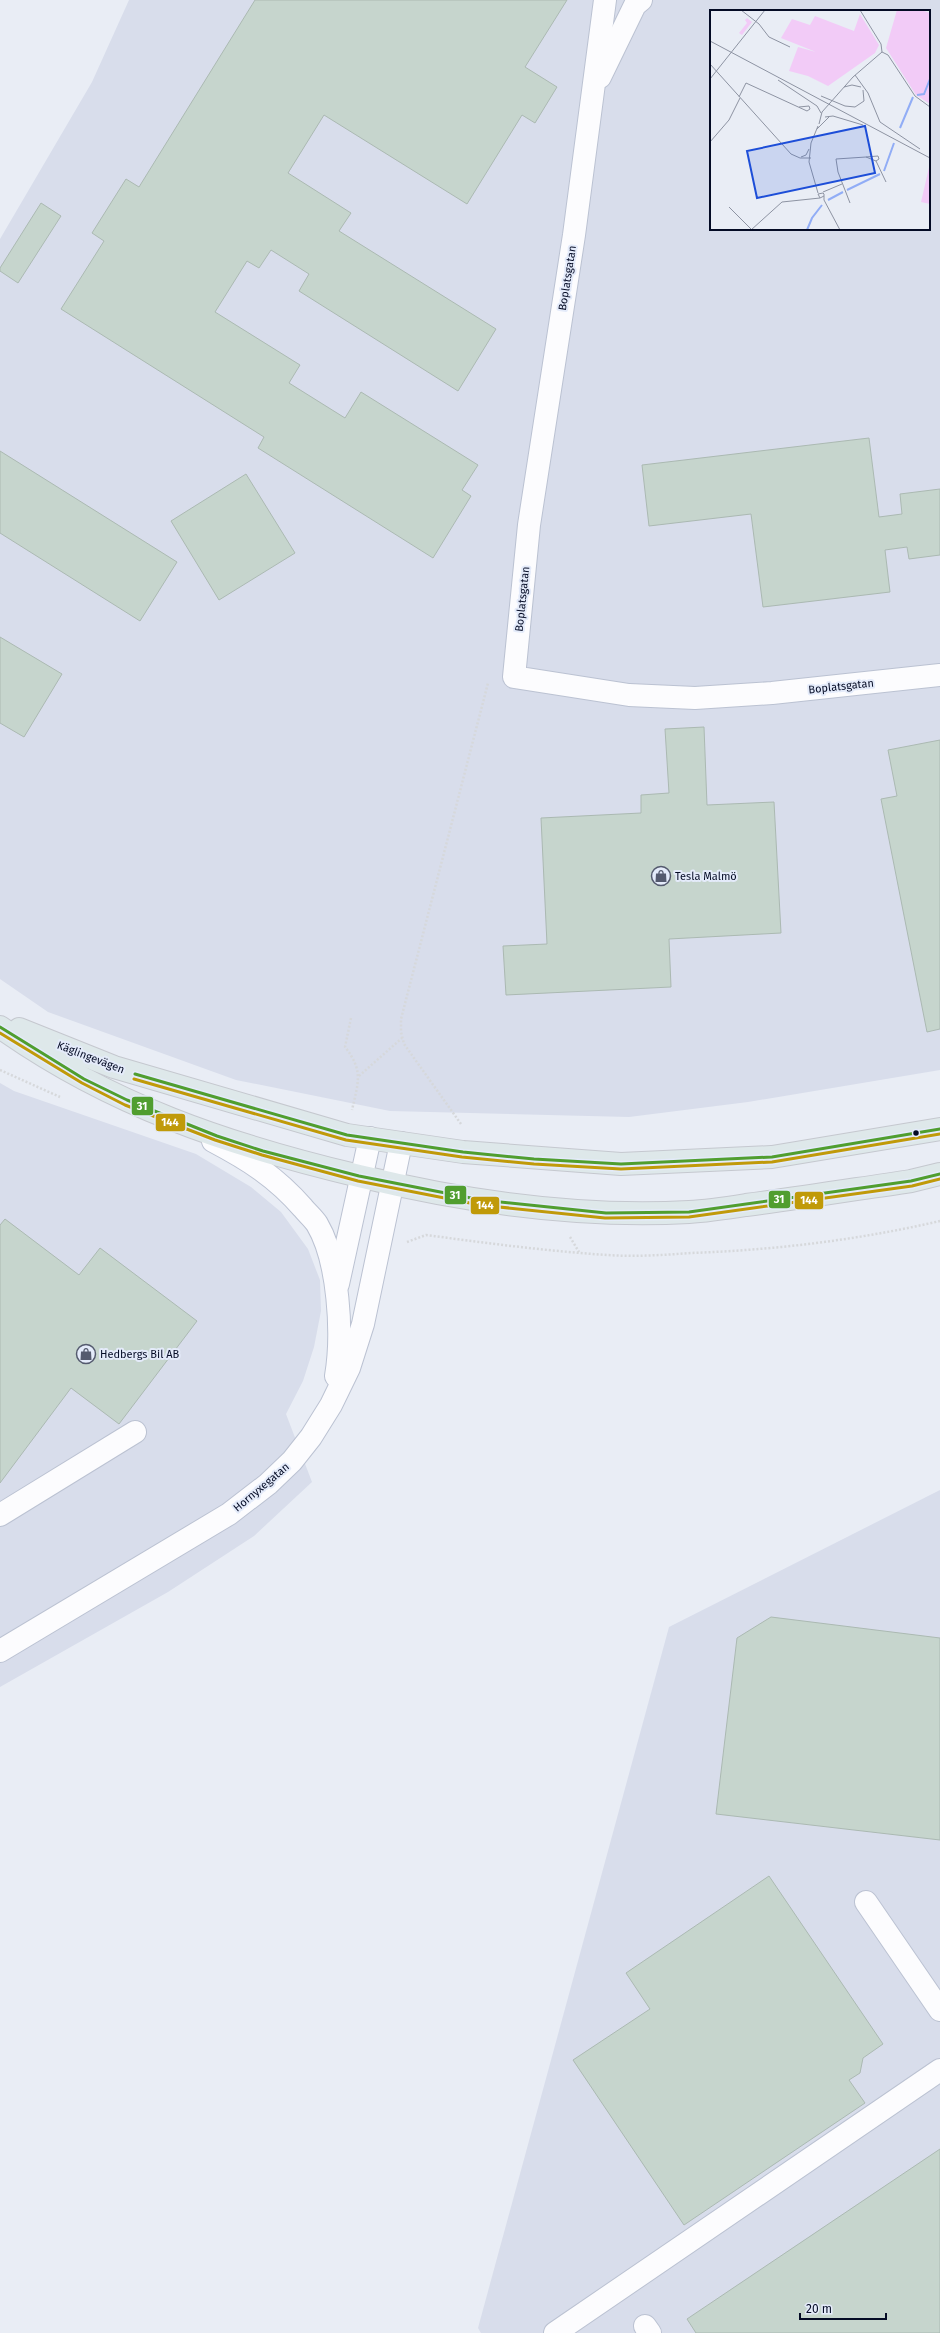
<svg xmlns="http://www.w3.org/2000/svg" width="940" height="2333" font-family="'Fira Sans',sans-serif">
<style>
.built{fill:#d8ddeb;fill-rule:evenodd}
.building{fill:#c6d5cd;stroke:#abb9b2}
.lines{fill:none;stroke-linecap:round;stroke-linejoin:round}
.minor-casing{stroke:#bbc2d2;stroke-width:24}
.major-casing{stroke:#c5c8cf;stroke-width:24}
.path{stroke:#d6d8db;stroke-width:2.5;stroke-dasharray:2 2;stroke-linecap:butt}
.minor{stroke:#fcfcfe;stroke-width:22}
.major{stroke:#dee8ea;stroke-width:22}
.bus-1-casing{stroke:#e4ebfa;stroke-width:6}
.bus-2-casing{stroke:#e4ebfa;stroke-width:6}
.bus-1{stroke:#509e2f;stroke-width:3}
.bus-2{stroke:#c09a09;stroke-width:3}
.bus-dot{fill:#040b25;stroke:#e4ebfa;stroke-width:1.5}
.labels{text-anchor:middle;stroke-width:4;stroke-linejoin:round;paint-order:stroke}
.street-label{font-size:11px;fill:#040b25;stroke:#e4ebfa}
.poi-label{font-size:11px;fill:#040b25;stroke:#e4ebfa;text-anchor:start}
.inset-river{fill:none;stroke:#91adf6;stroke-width:2}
.inset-road{fill:none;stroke:#8d93a2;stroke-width:1}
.view{fill:#1d4ed8;fill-opacity:0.15;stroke:#1d4ed8;stroke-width:2}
.inset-edge{fill:none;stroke:#040b25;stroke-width:2}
.line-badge{stroke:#e4ebfa;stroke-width:1.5}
.badge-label{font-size:11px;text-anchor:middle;font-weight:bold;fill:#fff}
</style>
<rect width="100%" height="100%" fill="#e9edf5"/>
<g class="built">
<path d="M129,0H940V1070L748,1102L629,1117L390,1111L236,1080L48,1012L0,979V239L92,82ZM711,11H929V229H711Z"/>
<path d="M0,1083L14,1091L196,1154L251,1187L281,1212L308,1249L320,1280L321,1311L314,1347L303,1381L286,1414L312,1482L254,1536L168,1592L0,1687Z"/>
<path d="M940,1490V2333H481L478,2328L669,1627Z"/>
</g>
<g class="building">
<path d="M255,0H567L525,67L557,87L535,123L522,115L467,204L324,115L288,173L351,213L339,231L496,329L458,391L299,291L309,274L271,250L259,268L247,261L215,312L300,365L289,383L345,418L361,392L478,465L462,490L471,496L433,558L258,448L264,437L61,309L104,241L92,233L126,179L139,187Z"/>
<path d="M41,203L61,216L18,283L0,271V268Z"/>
<path d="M869,438L879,517L902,514L900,494L940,489V555L909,559L907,547L885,550L890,592L763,607L751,514L649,526L642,465Z"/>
<path d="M0,451L177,562L140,621L0,533Z"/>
<path d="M246,474L295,553L219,600L171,521Z"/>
<path d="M0,637L62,674L24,737L0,723Z"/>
<path d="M704,727L707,805L774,802L781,933L669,939L671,987L506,995L503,946L547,944L541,818L641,813V795L669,793L665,729Z"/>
<path d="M940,740V1029L927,1032L881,799L897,796L888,750Z"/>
<path d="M5,1219L79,1275L100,1248L197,1321L119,1424L71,1388L0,1483V1225Z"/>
<path d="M771,1617L940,1638V1840L716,1814L737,1638Z"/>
<path d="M769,1876L883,2044L863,2058L860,2073L849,2080L865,2103L684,2225L573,2060L650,2009L626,1973Z"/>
<path d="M940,2149V2333H696L687,2319Z"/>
</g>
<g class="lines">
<defs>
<g id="minor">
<path d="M605,0L574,235L529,525L514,677L629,695L695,698L772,693L940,675"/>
<path d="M600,77L635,5L641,0"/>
<path d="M213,1141C249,1160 276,1177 303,1208C307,1213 313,1218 317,1224C339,1261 343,1334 336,1376"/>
<path d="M338,1284L370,1138"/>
<path d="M0,1515L135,1432"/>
<path d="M0,1651L229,1514L268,1484L292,1461L311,1437L331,1405L349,1368L363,1324L401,1143"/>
<path d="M866,1902L940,2010"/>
<path d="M645,2326L650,2333"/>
<path d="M555,2333L940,2070"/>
</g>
<g id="major">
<path d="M0,1027C110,1105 228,1145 359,1176C466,1202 578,1218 689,1212C708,1211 727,1208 746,1205C801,1198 856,1189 911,1181L940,1174"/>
<path d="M19,1029L114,1067L347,1135L463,1152L621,1164L772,1157L940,1129"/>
</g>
</defs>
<use href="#minor" class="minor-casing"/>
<use href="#major" class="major-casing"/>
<g class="path">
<path d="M351,1018L345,1047C364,1071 358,1083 352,1110"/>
<path d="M0,1070L60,1097"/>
<path d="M359,1076L402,1038"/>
<path d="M461,1124L404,1044L401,1032V1019L488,683"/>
<path d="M570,1237L579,1252"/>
<path d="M407,1242L426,1235C486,1243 546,1251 607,1255C635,1257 663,1255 691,1253C775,1250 858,1240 940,1221"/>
</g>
<use href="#minor" class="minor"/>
<use href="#major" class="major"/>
<defs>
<g id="bus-1">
<path d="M0,1027L84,1079L127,1100L217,1136L263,1151L359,1176L481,1200L606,1213L689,1212L911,1181L940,1174"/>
<path d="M135,1074L347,1135L463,1152L534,1159L621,1164L772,1157L940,1129"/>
</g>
<g id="bus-2">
<path d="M0,1033L82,1083L125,1105L215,1140L262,1155L358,1181L480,1205L605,1218L689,1217L912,1186L940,1179"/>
<path d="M134,1079L346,1140L462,1157L534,1164L621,1169L772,1162L940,1134"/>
</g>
</defs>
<use href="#bus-1" class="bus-1-casing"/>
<use href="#bus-2" class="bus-2-casing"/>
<use href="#bus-1" class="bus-1"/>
<use href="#bus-2" class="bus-2"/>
</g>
<defs>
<symbol id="shop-ring" viewBox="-11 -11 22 22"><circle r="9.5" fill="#e4ebfa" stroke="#545a6e" stroke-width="1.5"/><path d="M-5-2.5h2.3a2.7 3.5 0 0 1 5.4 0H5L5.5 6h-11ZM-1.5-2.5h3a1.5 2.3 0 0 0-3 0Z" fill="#545a6e"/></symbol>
</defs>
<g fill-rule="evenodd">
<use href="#shop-ring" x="650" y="865" width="22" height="22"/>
<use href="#shop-ring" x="75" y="1343" width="22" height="22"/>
</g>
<circle class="bus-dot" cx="916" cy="1133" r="3.5"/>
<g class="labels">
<g class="street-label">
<text transform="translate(567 278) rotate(-81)" y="4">Boplatsgatan</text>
<text transform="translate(522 599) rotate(-84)" y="4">Boplatsgatan</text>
<text transform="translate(841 686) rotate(-6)" y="4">Boplatsgatan</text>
<text transform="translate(91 1057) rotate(21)" y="4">Käglingevägen</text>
<text transform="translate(261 1487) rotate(-40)" y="4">Hornyxegatan</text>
</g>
<g class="poi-label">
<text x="675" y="880">Tesla Malmö</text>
<text x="100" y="1358">Hedbergs Bil AB</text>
</g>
</g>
<g transform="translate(710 10)">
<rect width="220" height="220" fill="#e9edf5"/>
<path d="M187,0H211L220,3V94L206,85L176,38ZM150,4L169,35L165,43L118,76L98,66L79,61L88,37L106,42L71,28L82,9L100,15L105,6L144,21ZM37,8L42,12L32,25L29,23L37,13L35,10ZM220,153V194L211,192Z" fill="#f2cbf7"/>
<path class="inset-river" d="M207,85L214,84L220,69M190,118L203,87M174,161L184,133M137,180L170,164M118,190L133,182M97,220L102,208L112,195"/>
<path class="inset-road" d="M31,0L49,14L59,27L80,37M0,31L220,148M172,42L178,45L205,86L220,97M0,54L81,144L90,148H101M145,65L158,83L170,112L210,139M0,69L55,0M68,70L107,96L111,103M134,77L142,75L151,77M111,86L135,96L145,97L154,91L153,80M29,87L36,73L97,101L100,99L99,96L89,97M115,107L123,106L153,115M109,114L112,102L143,67L172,42L171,34L150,0M108,116L101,133L99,152L108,183M107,119L119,107M0,132L19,110L30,88M91,147L96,145L99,139M166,151L176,172M113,182L132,174M114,186L110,188L108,184L113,183L114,184V190L130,220M140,193L128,162L126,149L156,147L166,151L169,149L168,146L156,147M19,197L42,220M41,220L72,192L110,188"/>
<path class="view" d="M155,116L165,163L47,188L37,141Z"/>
<rect width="220" height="220" class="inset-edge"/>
</g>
<g class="line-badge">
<rect x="131" y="1096" width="23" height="20" rx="4" fill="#509e2f"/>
<rect x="155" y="1113" width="31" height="19" rx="4" fill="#c09a09"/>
<rect x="444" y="1185" width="23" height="20" rx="4" fill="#509e2f"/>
<rect x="768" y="1190" width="23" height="19" rx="4" fill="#509e2f"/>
<rect x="794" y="1191" width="30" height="19" rx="4" fill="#c09a09"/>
<rect x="470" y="1196" width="30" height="19" rx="4" fill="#c09a09"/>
</g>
<g class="badge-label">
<text x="142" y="1110">31</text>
<text x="170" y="1126">144</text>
<text x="455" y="1199">31</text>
<text x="779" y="1203">31</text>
<text x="809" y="1204">144</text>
<text x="485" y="1209">144</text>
</g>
<path d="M800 2313v6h86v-6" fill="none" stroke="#040b25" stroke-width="2"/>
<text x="806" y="2313" font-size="12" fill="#040b25" stroke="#e4ebfa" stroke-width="3" paint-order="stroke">20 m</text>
</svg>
